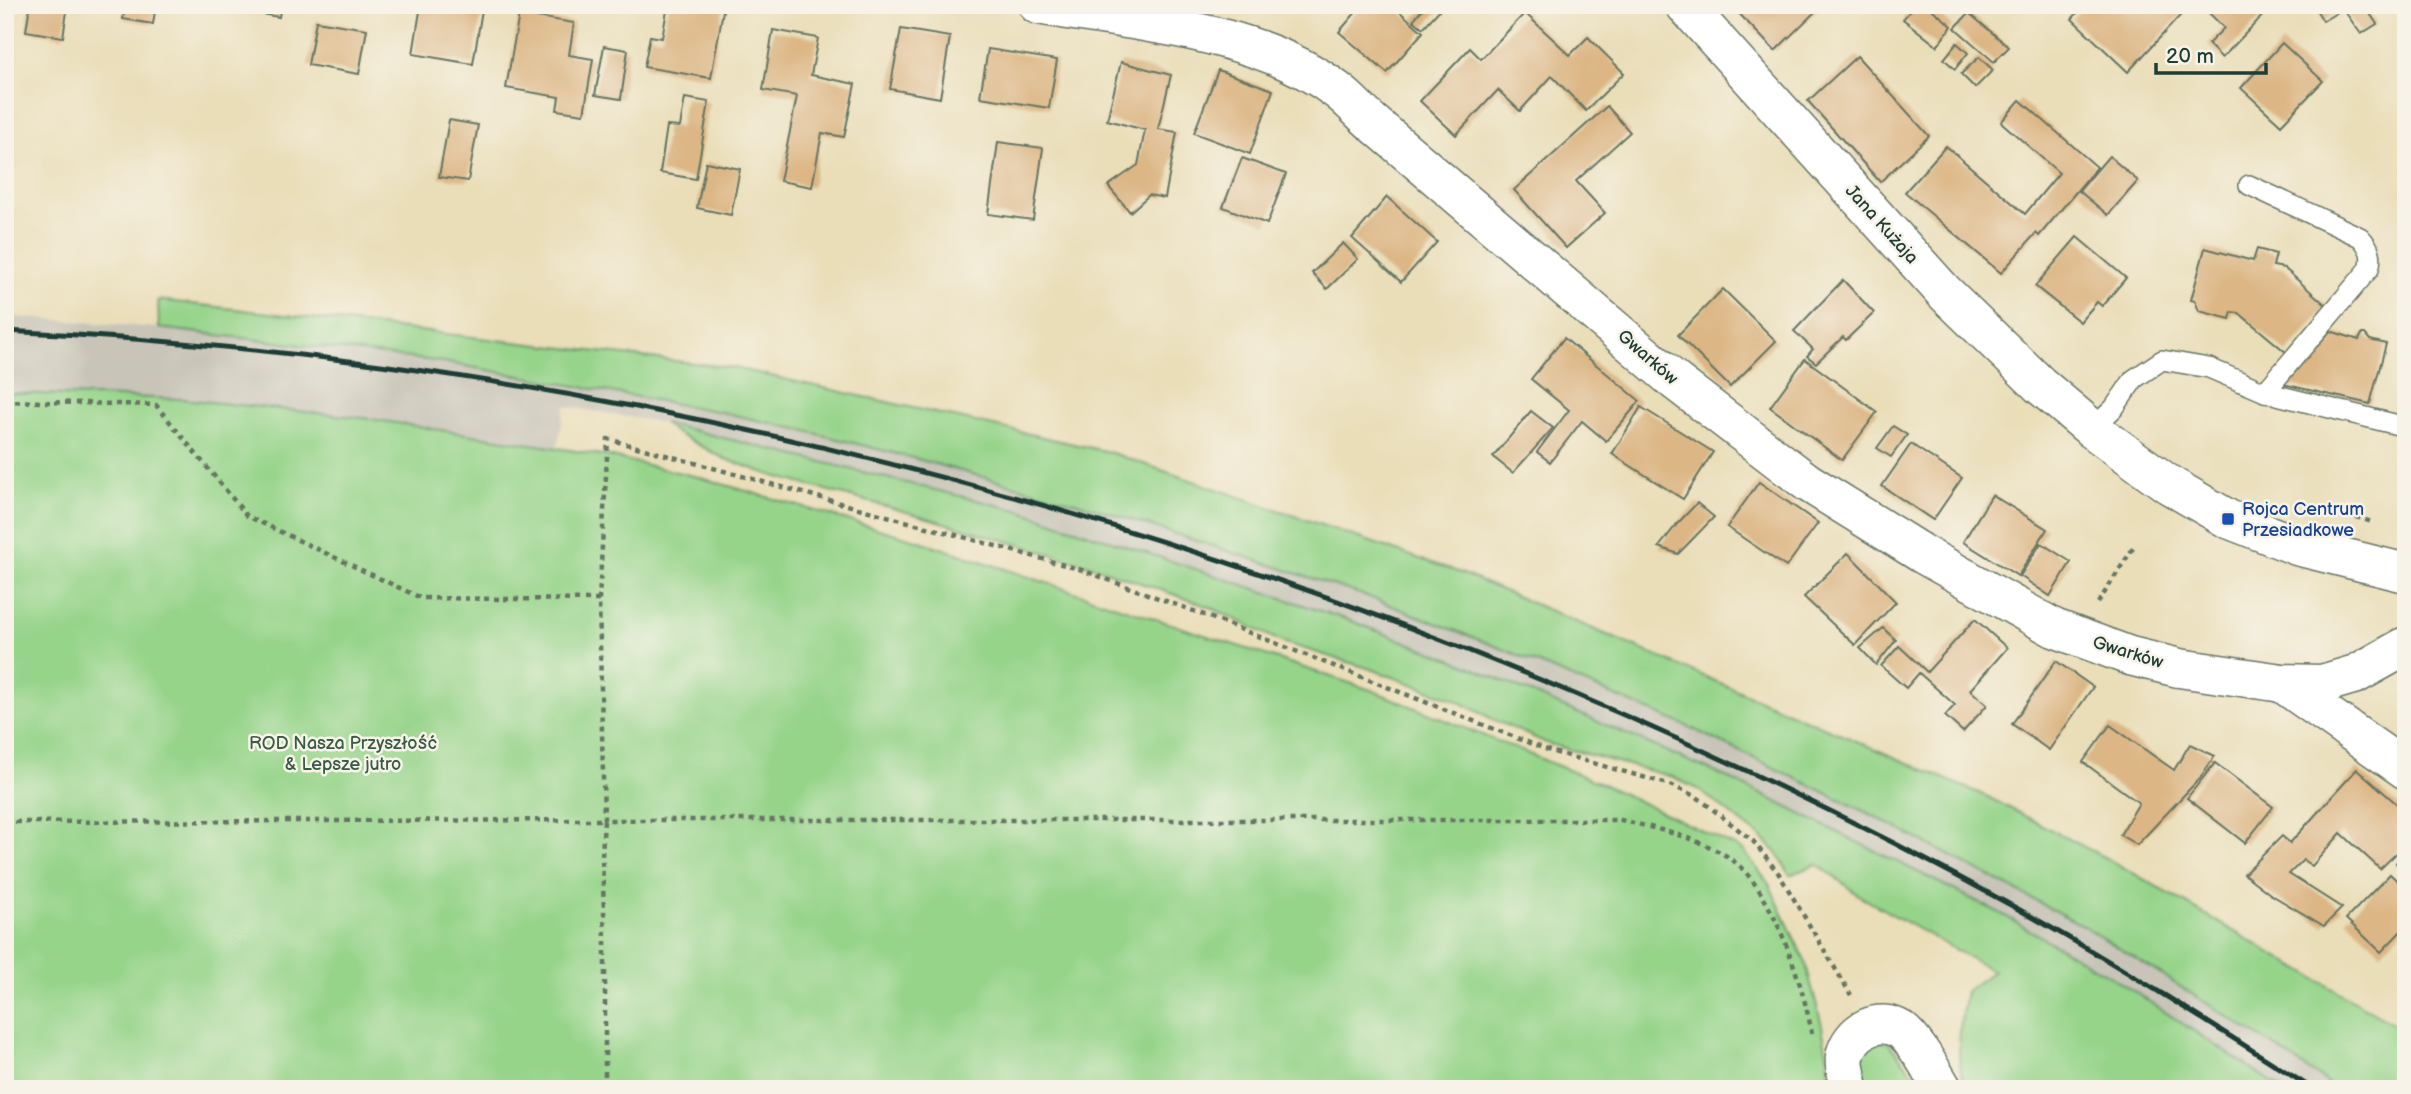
<svg xmlns="http://www.w3.org/2000/svg" width="2411" height="1094" font-family="'Balsamiq Sans',sans-serif">
<style>
.industrial{fill:#c8c4b8}
.green{fill:#96d48a;stroke:#5a885f;stroke-width:2}
.building{fill:#dcb684}
.lines{fill:none;stroke-linecap:round;stroke-linejoin:round}
.service-casing{stroke:#667563;stroke-width:22}
.minor-casing{stroke:#667563;stroke-width:41}
.tertiary-casing{stroke:#667563;stroke-width:41}
.path{stroke:#667563;stroke-width:4.5;stroke-dasharray:5 5;stroke-linecap:butt}
.service{stroke:#fff;stroke-width:19}
.minor{stroke:#fff;stroke-width:38}
.tertiary{stroke:#fff;stroke-width:38}
.rail{stroke:#1f3d34;stroke-width:5}
.transit-dot{fill:#1a4fb4;stroke:#f7f3e8;stroke-width:2.5}
.labels{text-anchor:middle;stroke-width:5;stroke-linejoin:round;paint-order:stroke}
.street-label{font-size:18px;fill:#1f3d34;stroke:#f7f3e8}
.transit-label{font-size:18px;fill:#164399;stroke:#f7f3e8;text-anchor:start}
.park-label{font-size:18px;fill:#375b45;stroke:#f7f3e8}
</style>
<rect width="100%" height="100%" fill="#f7f3e8"/>
<filter id="ink" filterUnits="userSpaceOnUse"><feTurbulence type="fractalNoise" baseFrequency=".0143" numOctaves="2"/><feDisplacementMap in="SourceGraphic" scale="14" xChannelSelector="R" yChannelSelector="G"/><feConvolveMatrix kernelMatrix="1 2 1 2 8 2 1 2 1" color-interpolation-filters="sRGB"/></filter>
<filter id="wash" filterUnits="userSpaceOnUse"><feTurbulence type="fractalNoise" baseFrequency=".00686" numOctaves="4" result="noise"/><feDisplacementMap in="SourceGraphic" scale="28" xChannelSelector="R" yChannelSelector="G"/><feGaussianBlur stdDeviation="1.57" result="paint"/><feColorMatrix in="noise" values="0 0 0 0 0 0 0 0 0 0 0 0 0 0 0 0 0 1.4 0 .05"/><feComposite in="paint" operator="in"/></filter>
<g filter="url(#wash)">
<rect width="100%" height="100%" fill="#eadeb9"/>
<path class="industrial" d="M5,316L159,328L443,362L721,412L917,459L1086,505L1369,597L1513,653L1689,727L1872,815L2084,926L2271,1044L2336,1089H2282L2118,981L2000,913L1726,777L1459,662L1351,621L1165,558L1021,511L663,423L565,406L557,448L364,418L182,399L5,393Z"/>
<g class="green">
<path d="M158,300L735,368L1109,452L1461,573L1988,797L2119,865L2406,1031V1089H2336L2271,1044L2084,926L1872,815L1689,727L1513,653L1369,597L1086,505L917,459L806,431L721,412L443,362L159,328Z"/>
<path d="M5,393L182,399L364,418L608,456L698,477L920,541L1371,690L1598,782L1743,850L1769,884L1805,961L1822,1026L1833,1089H5Z"/>
<path d="M663,423L1021,511L1351,621L1459,662L1726,777L2000,913L2118,981L2282,1089H1968C1952,1061 1961,1021 1966,991L1993,971L1861,897L1817,864L1790,875L1778,854L1762,838L1699,790L1673,777L1549,744L1494,720L1456,700L1371,669L1282,642L1210,607L1089,565L914,514L774,476L725,459L676,433Z"/>
<path d="M1876,1040L1889,1043L1926,1089H1864L1861,1052Z"/>
</g>
<g id="blocks">
<g class="building">
<path d="M30,5H68L63,37L26,31Z"/>
<path d="M125,5H156L153,24L123,19Z"/>
<path d="M226,5H281L279,17L225,8Z"/>
<path d="M421,5H453L482,10L473,64L413,54Z"/>
<path d="M668,5H724L711,78L644,67L650,36L662,38Z"/>
<path d="M1362,5H1392L1423,32L1387,73L1339,32Z"/>
<path d="M1426,5H1444L1423,28L1413,20Z"/>
<path d="M1731,5H1815L1818,9L1775,51Z"/>
<path d="M1915,5H1927L1952,26L1937,46L1903,19Z"/>
<path d="M2084,5H2190L2128,72L2072,19Z"/>
<path d="M2212,5H2263L2268,10L2222,58L2208,44L2224,28L2207,11Z"/>
<path d="M2315,5H2364L2377,24L2361,34L2343,9L2323,21L2314,6Z"/>
<path d="M1525,13L1570,55L1588,37L1624,73L1586,111L1552,76L1520,111L1498,90L1456,135L1420,101L1470,48L1481,59Z"/>
<path d="M1969,13L2009,47L1994,62L1955,28Z"/>
<path d="M519,14L574,23L569,55L593,59L584,114L557,110L559,97L506,88Z"/>
<path d="M316,21L367,29L359,74L308,65Z"/>
<path d="M901,29L950,37L940,98L890,89Z"/>
<path d="M773,30L818,38L811,75L855,84L844,137L822,133L812,187L780,181L797,96L763,90Z"/>
<path d="M1957,43L1968,53L1955,69L1944,59Z"/>
<path d="M2282,43L2323,81L2281,125L2241,88Z"/>
<path d="M604,46L628,50L621,99L595,95Z"/>
<path d="M988,49L1057,60L1049,108L980,97Z"/>
<path d="M1857,56L1929,136L1880,182L1808,101Z"/>
<path d="M1979,57L1993,70L1975,88L1961,74Z"/>
<path d="M1121,62L1171,75L1158,129L1177,132L1165,198L1149,195L1130,212L1108,186L1138,165L1145,130L1107,120Z"/>
<path d="M1218,70L1273,90L1250,154L1194,133Z"/>
<path d="M685,98L709,102L696,179L660,173L667,126L680,127Z"/>
<path d="M2020,100L2097,167L2039,236L2036,233L2001,273L1905,192L1946,146L2025,214L2059,173L2001,122Z"/>
<path d="M1607,106L1630,132L1576,181L1605,213L1566,248L1514,190Z"/>
<path d="M449,120L478,125L468,181L439,177Z"/>
<path d="M998,142L1043,148L1033,220L988,214Z"/>
<path d="M2109,156L2138,181L2108,215L2079,191Z"/>
<path d="M1242,158L1286,174L1267,224L1223,207Z"/>
<path d="M706,162L740,169L731,215L697,208Z"/>
<path d="M1387,197L1437,242L1401,282L1352,238Z"/>
<path d="M2077,237L2126,278L2102,306L2097,302L2080,322L2035,286Z"/>
<path d="M1343,243L1358,259L1327,289L1312,273Z"/>
<path d="M2205,248L2253,261L2257,249L2276,254L2273,266L2284,268L2327,306L2287,353L2239,313L2232,312L2230,319L2199,311L2195,301L2191,300Z"/>
<path d="M1843,280L1874,313L1846,340L1843,337L1816,363L1807,356L1813,349L1794,331Z"/>
<path d="M1723,289L1776,341L1730,387L1678,335Z"/>
<path d="M2330,331L2359,340L2362,334H2365L2370,340L2386,344L2370,404L2283,384Z"/>
<path d="M1564,338L1640,401L1606,441L1582,421L1550,462L1537,452L1569,410L1531,379Z"/>
<path d="M1805,359L1877,412L1842,460L1770,407Z"/>
<path d="M1641,407L1713,452L1683,499L1612,454Z"/>
<path d="M1531,411L1553,428L1513,473L1493,457Z"/>
<path d="M1893,426L1907,435L1891,457L1877,448Z"/>
<path d="M1911,444L1962,478L1933,520L1882,486Z"/>
<path d="M1759,482L1818,523L1786,567L1727,527Z"/>
<path d="M1992,495L2047,529L2018,576L1963,542Z"/>
<path d="M1697,503L1714,517L1678,554L1659,547L1677,524Z"/>
<path d="M2041,543L2071,562L2050,596L2020,576Z"/>
<path d="M1848,553L1896,602L1855,645L1804,597Z"/>
<path d="M1975,619L2007,648L1970,690L1987,705L1963,732L1945,716L1955,705L1919,673L1906,688L1881,666L1899,646L1927,672Z"/>
<path d="M1883,628L1896,640L1876,665L1860,648Z"/>
<path d="M2056,661L2093,687L2049,750L2012,724Z"/>
<path d="M2110,725L2174,770L2190,744L2215,756L2200,778L2137,845L2120,835L2139,803L2083,762Z"/>
<path d="M2215,763L2273,807L2245,843L2187,798Z"/>
<path d="M2357,769L2406,812V844L2380,869L2341,833L2312,866L2303,860L2289,874L2342,908L2324,926L2270,894L2244,874L2282,836L2290,843Z"/>
<path d="M2406,852V873L2396,863Z"/>
<path d="M2390,874L2406,889V926L2381,952L2346,919Z"/>
</g>
</g>
</g>
<g filter="url(#ink)">
<use href="#blocks" fill-opacity="0" stroke="#667563" stroke-width="2"/>
<g class="lines">
<defs>
<g id="service">
<path d="M2249,185L2360,237C2370,247 2373,256 2369,269L2265,392"/>
<path d="M2092,429L2114,408L2134,379L2162,360L2209,368L2265,392L2406,427"/>
</g>
<g id="minor">
<path d="M1038,5C1133,22 1259,30 1338,91C1350,100 1361,113 1373,123L1675,381L1807,482L1924,555L2054,628L2130,656L2179,668L2282,683L2322,684L2356,674L2406,646"/>
<path d="M2282,683L2406,770"/>
<path d="M1849,1089C1848,1079 1843,1065 1845,1056C1851,1030 1879,1016 1901,1030C1916,1041 1933,1073 1943,1089"/>
</g>
<path id="tertiary" d="M1685,5L1944,292L2040,385L2092,429L2168,484L2228,519L2297,546L2406,573"/>
</defs>
<use href="#service" class="service-casing"/>
<use href="#minor" class="minor-casing"/>
<use href="#tertiary" class="tertiary-casing"/>
<g class="path">
<path d="M5,401L156,405L247,516L421,598L599,600"/>
<path d="M2327,508L2372,522"/>
<path d="M2098,603L2135,545"/>
<path d="M5,822L604,820L602,856L605,939V1089"/>
<path d="M1812,1034C1803,985 1775,896 1736,863C1707,839 1657,829 1621,820H604L599,600L608,439L1079,569L1199,613L1550,751L1668,784L1697,797L1753,841L1779,874L1851,995"/>
</g>
<use href="#service" class="service"/>
<use href="#minor" class="minor"/>
<use href="#tertiary" class="tertiary"/>
<path class="rail" d="M5,331C707,364 1403,571 2018,909C2119,965 2216,1027 2313,1089"/>
</g>
</g>
<rect class="transit-dot" x="2221" y="512" width="14" height="14" rx="3.5"/>
<g class="labels">
<g class="street-label">
<text transform="translate(1882 224) rotate(48)" y="6">Jana Kużaja</text>
<text transform="translate(1648 357) rotate(41)" y="6">Gwarków</text>
<text transform="translate(2128 652) rotate(17)" y="6">Gwarków</text>
</g>
<g class="transit-label">
<text x="2242" y="515">Rojca Centrum<tspan x="2242" dy="21">Przesiadkowe</tspan></text>
</g>
<g class="park-label">
<text x="343" y="749">ROD Nasza Przyszłość<tspan x="343" dy="21">&amp; Lepsze jutro</tspan></text>
</g>
</g>
<rect width="2411" height="1094" fill="none" stroke="#f7f3e8" stroke-width="28"/>
<path d="M2156 63v10h110v-10" fill="none" stroke="#1f3d34" stroke-width="3.5"/>
<text x="2166" y="63" font-size="21" fill="#1f3d34" stroke="#f7f3e8" stroke-width="5" paint-order="stroke">20 m</text>
</svg>
